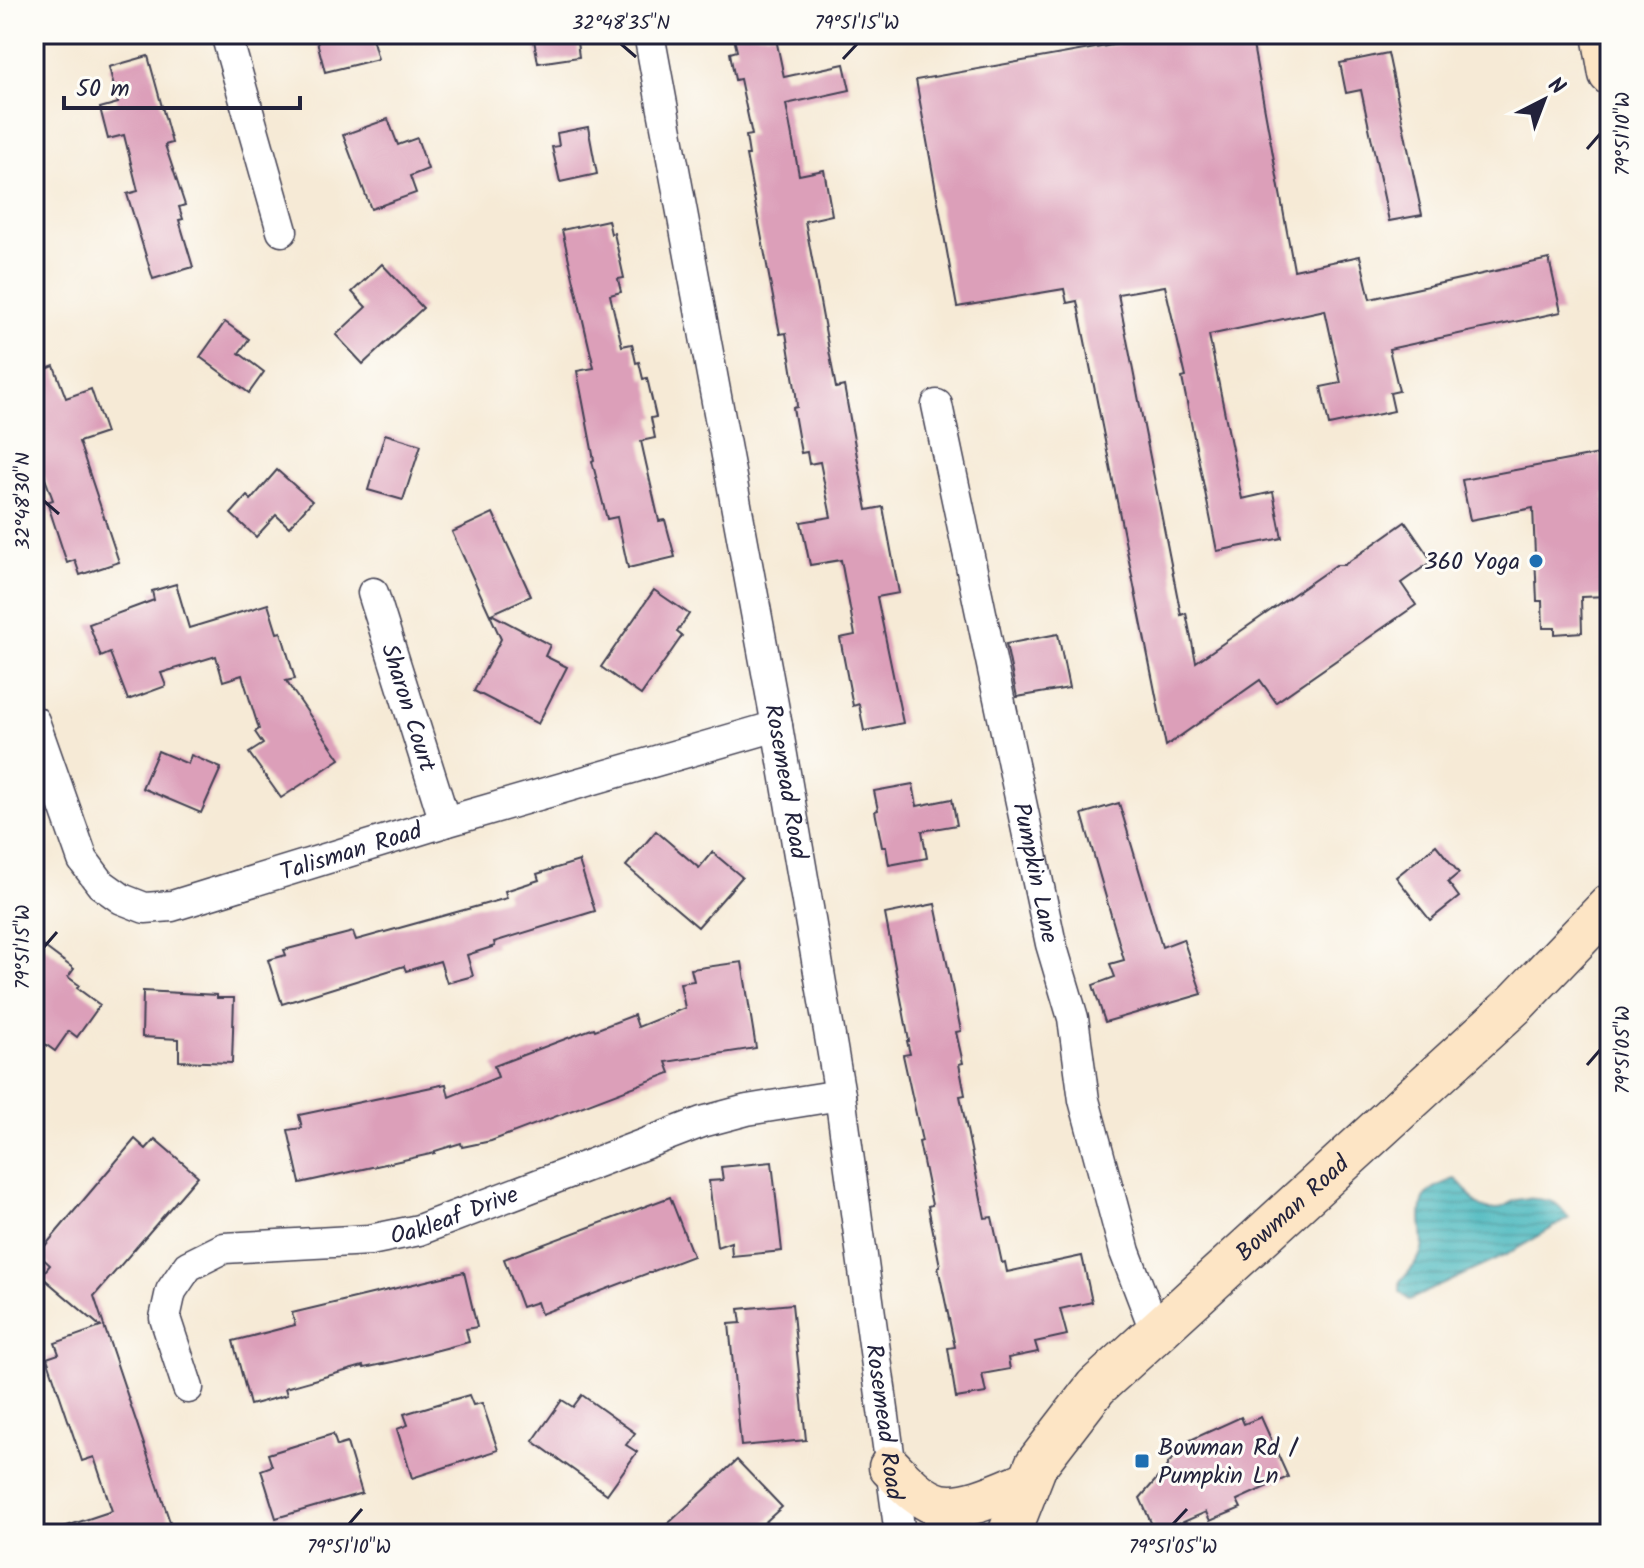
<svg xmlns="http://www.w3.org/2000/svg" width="1644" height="1568" font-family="Kalam,sans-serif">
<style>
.water{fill:url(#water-rules);stroke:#346c7c;stroke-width:2}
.building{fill:#dc9fb9}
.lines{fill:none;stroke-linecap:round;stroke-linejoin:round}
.minor-casing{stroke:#424052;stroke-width:33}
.secondary-casing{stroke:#424052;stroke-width:45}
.minor{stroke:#fff;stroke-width:30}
.secondary{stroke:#fde5c5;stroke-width:42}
.ticks{fill:none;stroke:#22223b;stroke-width:3}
.poi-dot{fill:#1f6fb2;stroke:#fdfcf7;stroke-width:3}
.labels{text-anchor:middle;stroke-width:6;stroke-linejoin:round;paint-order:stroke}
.poi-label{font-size:24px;fill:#22223b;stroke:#fdfcf7;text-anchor:end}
.street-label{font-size:24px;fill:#22223b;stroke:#fdfcf7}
.neatline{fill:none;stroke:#22223b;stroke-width:3}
.ticks-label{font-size:20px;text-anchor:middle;fill:#22223b}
</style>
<defs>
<pattern id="water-rules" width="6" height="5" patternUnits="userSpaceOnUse" patternTransform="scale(2)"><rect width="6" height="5" fill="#47b7bd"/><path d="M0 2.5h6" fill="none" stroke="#3b949b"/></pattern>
</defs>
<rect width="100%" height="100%" fill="#fdfcf7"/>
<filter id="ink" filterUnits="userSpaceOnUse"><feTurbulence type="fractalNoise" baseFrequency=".0125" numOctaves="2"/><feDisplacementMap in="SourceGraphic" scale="16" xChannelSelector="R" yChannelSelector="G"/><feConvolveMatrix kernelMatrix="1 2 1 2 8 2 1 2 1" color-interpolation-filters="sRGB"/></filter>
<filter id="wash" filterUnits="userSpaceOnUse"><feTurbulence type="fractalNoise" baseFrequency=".006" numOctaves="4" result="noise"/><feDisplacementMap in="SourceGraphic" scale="32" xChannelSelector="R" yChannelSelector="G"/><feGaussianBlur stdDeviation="1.8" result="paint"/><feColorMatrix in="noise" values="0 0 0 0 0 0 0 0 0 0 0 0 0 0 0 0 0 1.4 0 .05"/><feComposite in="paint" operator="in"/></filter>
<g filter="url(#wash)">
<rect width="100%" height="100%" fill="#f6ead6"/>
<path class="water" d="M1455,1179C1469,1188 1472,1206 1487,1209C1499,1212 1507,1203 1517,1200C1527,1197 1546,1199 1555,1203C1560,1206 1565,1214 1569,1218L1508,1254L1409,1300L1400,1292V1281C1410,1272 1418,1263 1422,1250C1424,1244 1422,1237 1422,1231C1418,1199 1424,1189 1455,1179Z"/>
<g id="blocks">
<g class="building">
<path d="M315,34H371L378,59L325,72Z"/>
<path d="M533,34H576L579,57L538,63Z"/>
<path d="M733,34H775L784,77L844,64L850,90L786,104L799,175L824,170L832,215L805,221L836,388L844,386L867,510L883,507L899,593L877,597L903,723L864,731L859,704L853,706L840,638L855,635L841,560L810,565L801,522L831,517L820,462L809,464L807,452L801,453L793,408L797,407L796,394L786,333L780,334L746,155H749L746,136L752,135L740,79L735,80L730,53L737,51Z"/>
<path d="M1174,34H1199L1201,41L1251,34L1294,270L1360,256L1370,299L1549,259L1561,312L1389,349L1399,391L1390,393L1394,411L1329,425L1321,387L1341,383L1325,310L1209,335L1242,499L1273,492L1282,538L1217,551L1182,378L1186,377L1165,286L1118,294L1181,615L1186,613L1196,662L1336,565H1344L1405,522L1432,561L1401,583L1416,605L1276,702L1260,680L1166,746L1077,301L1067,303L1064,289L957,307L916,80Z"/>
<path d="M1388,53L1422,215L1389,221L1361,90L1346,93L1340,63Z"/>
<path d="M148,56L172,143L165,145L185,205L179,207L183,219L179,220L193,267L153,279L127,194L138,191L124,135L108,139L100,108L118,103L109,67Z"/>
<path d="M388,119L398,145L417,138L428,169L410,176L416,193L371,209L343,135Z"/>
<path d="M588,127L597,174L560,182L552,147L559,146L557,133Z"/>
<path d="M608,220L611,234L614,233L624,278L618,279L621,292L610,295L622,346L632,344L636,363L639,362L643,379L647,378L656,417L651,418L655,438L641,441L659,521L665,520L675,557L628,568L617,517L607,519L592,461L594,460L577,371L594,368L562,230Z"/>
<path d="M382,264L423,308L363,364L336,335L366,307L352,292Z"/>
<path d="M225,322L249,339L239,353L264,372L249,393L200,357Z"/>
<path d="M54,366L66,398L91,389L106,433L79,442L119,562L80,575L75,560L67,563L47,502L53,500L34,449V374Z"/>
<path d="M385,434L421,445L403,500L368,490Z"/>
<path d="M1600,454L1608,494H1605L1609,596L1581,597L1582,632L1555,634V628H1543L1542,601H1537L1533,508L1470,520L1462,480Z"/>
<path d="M277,470L312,501L289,527L276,515L256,537L231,514L247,496L251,500Z"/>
<path d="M493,513L531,596L491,614L550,645L545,656L567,667L538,724L474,691L501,639L452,532Z"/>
<path d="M176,584L189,628L268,604L277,633L281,632L295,679L286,681L340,759L281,798L249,753L263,744L255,732L259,729L242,675L223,681L216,656L161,673L166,686L128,700L110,653L101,657L89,624L154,600L152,591Z"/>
<path d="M654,590L689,614L677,632L682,636L641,695L601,667Z"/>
<path d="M1058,634L1069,688L1017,697L1006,644Z"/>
<path d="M158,751L188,764L191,755L221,768L201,813L142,788Z"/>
<path d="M913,784L917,806L952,799L957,825L922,831L927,858L889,865L886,847H882L875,811L878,810L874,791Z"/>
<path d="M1119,803L1162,947L1183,939L1202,994L1105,1022L1093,985L1115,977L1110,964L1124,960L1082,814Z"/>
<path d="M656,831L699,868L712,852L742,877L698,927L626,866Z"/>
<path d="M1436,845L1459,873L1448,882L1459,897L1430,920L1396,877Z"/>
<path d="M579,861L595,911L494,942L495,946L467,955L473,976L447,983L440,961L406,971L404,966L282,1004L268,960L286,955L284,950L353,932L356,940L507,898L505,891L539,880L537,874Z"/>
<path d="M935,904L961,1031L956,1032L963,1063L959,1064L965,1095L960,1096L985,1218L992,1217L1002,1263L1005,1262L1007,1272L1082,1256L1092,1302L1060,1309L1067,1335L1035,1342L1038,1352L1008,1358L1010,1369L982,1374L986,1393L956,1398L948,1348L955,1347L938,1267L940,1266L928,1206L932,1205L919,1142L922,1141L903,1055L910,1054L907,1041H909L885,914Z"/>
<path d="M34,939L74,969L68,977L79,985L77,988L100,1005L77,1037L69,1031L55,1051L34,1036Z"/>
<path d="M742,962L756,1048L666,1062L670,1073L491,1141L462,1147L461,1143L435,1151V1153L300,1183L288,1130L302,1128L299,1115L446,1084L449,1097L498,1077L494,1066L594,1028L595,1030L634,1015L638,1027L685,1008L680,983L694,981L691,969Z"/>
<path d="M143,991L217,995V998H234L232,1063L179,1061V1039L142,1037Z"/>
<path d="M135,1139L146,1149L155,1139L198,1176L94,1296L174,1534H58V1529L112,1511L94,1457L82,1461L47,1358L59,1354L55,1343L101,1327L41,1276L50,1265L38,1254Z"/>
<path d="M772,1162L782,1251L732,1256L731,1242L717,1247L709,1181L723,1180L721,1167Z"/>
<path d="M670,1197L693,1256L541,1314L537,1302L522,1307L504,1259Z"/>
<path d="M464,1272L477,1327L466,1329L469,1342L392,1362L364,1368L363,1366L285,1388L287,1395L250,1405L233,1341L295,1325L292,1313Z"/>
<path d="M792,1304L806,1440L741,1446L729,1324L741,1323L739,1309Z"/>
<path d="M469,1395L473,1405L482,1403L498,1450L412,1478L397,1429L408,1425L404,1414Z"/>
<path d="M582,1395L635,1433L626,1445L637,1452L607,1494L533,1441L562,1400L573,1407Z"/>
<path d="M1241,1417L1244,1424L1261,1417L1288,1477L1237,1500L1241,1508L1210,1521L1206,1512L1156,1534L1140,1498L1168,1466V1463L1188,1446L1186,1442Z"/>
<path d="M333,1434L337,1446L347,1443L362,1493L276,1518L261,1470L272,1466L268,1454Z"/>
<path d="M737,1460L782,1507L752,1534H657Z"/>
</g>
</g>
</g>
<g filter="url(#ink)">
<use href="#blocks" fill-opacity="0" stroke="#424052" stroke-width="2"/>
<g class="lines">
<defs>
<g id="minor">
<path d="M226,34L282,231"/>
<path id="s1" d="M649,34L777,726L840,1095L900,1534"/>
<path id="s2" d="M937,405L1051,944L1073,1018L1084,1100L1125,1252L1156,1333"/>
<path id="s3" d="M373,593L445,822"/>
<path id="s4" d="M34,721L83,860L101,884L122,899L145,908L172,906L445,822L777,726"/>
<path id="s5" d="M188,1388L165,1318L171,1291L188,1266L224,1248L370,1240L419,1230L702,1122L747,1110L840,1095"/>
</g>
<g id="secondary">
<path d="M1603,34L1610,74"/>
<path d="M890,1467C904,1481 921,1501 941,1505C967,1510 1003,1492 1027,1482"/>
<path id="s6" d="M1009,1534L1036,1465L1096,1387L1514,1005L1610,905"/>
</g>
</defs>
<use href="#minor" class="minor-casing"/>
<use href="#secondary" class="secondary-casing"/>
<use href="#minor" class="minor"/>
<use href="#secondary" class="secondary"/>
</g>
</g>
<path class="ticks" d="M621,44L636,57M843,59L857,44M1587,149L1600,134M44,501L59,514M44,947L57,932M1587,1065L1600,1050M349,1524L362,1509M1173,1524L1187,1509"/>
<g class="poi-dot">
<circle cx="1536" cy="561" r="8"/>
<rect x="1134" y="1453" width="16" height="16" rx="4"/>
</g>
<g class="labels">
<g class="poi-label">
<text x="1520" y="569">360 Yoga</text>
<text x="1158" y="1455" text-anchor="start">Bowman Rd /<tspan x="1158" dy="28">Pumpkin Ln</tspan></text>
</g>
<g class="street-label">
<text dy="8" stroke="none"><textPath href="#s3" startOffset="120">Sharon Court</textPath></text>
<text dy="8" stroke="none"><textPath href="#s1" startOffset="760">Rosemead Road</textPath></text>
<text dy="8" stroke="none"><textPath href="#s4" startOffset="442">Talisman Road</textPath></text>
<text dy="8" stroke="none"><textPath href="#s2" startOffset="478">Pumpkin Lane</textPath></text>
<text dy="8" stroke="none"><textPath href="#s6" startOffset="438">Bowman Road</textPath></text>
<text dy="8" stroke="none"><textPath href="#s5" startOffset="406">Oakleaf Drive</textPath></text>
<text dy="8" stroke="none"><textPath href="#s1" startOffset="1408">Rosemead Road</textPath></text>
</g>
</g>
<rect width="1644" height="1568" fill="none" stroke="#fdfcf7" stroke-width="88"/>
<g transform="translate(1544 100) rotate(42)" stroke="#fdfcf7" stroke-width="6" paint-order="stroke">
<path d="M0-6L14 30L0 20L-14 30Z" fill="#22223b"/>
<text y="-12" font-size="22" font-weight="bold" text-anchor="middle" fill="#22223b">N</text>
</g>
<path d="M64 96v12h236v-12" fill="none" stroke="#22223b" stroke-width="4"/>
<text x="76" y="96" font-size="24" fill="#22223b" stroke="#fdfcf7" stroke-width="6" paint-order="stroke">50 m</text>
<rect x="44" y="44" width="1556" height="1480" class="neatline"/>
<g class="ticks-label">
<text x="621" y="29">32°48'35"N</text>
<text x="857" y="29">79°51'15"W</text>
<text transform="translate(1622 134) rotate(-90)" y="7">79°51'10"W</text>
<text transform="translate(22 501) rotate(-90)" y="7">32°48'30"N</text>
<text transform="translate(22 947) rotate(-90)" y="7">79°51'15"W</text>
<text transform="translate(1622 1050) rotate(-90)" y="7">79°51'05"W</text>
<text x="349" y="1553">79°51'10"W</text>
<text x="1173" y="1553">79°51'05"W</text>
</g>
</svg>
